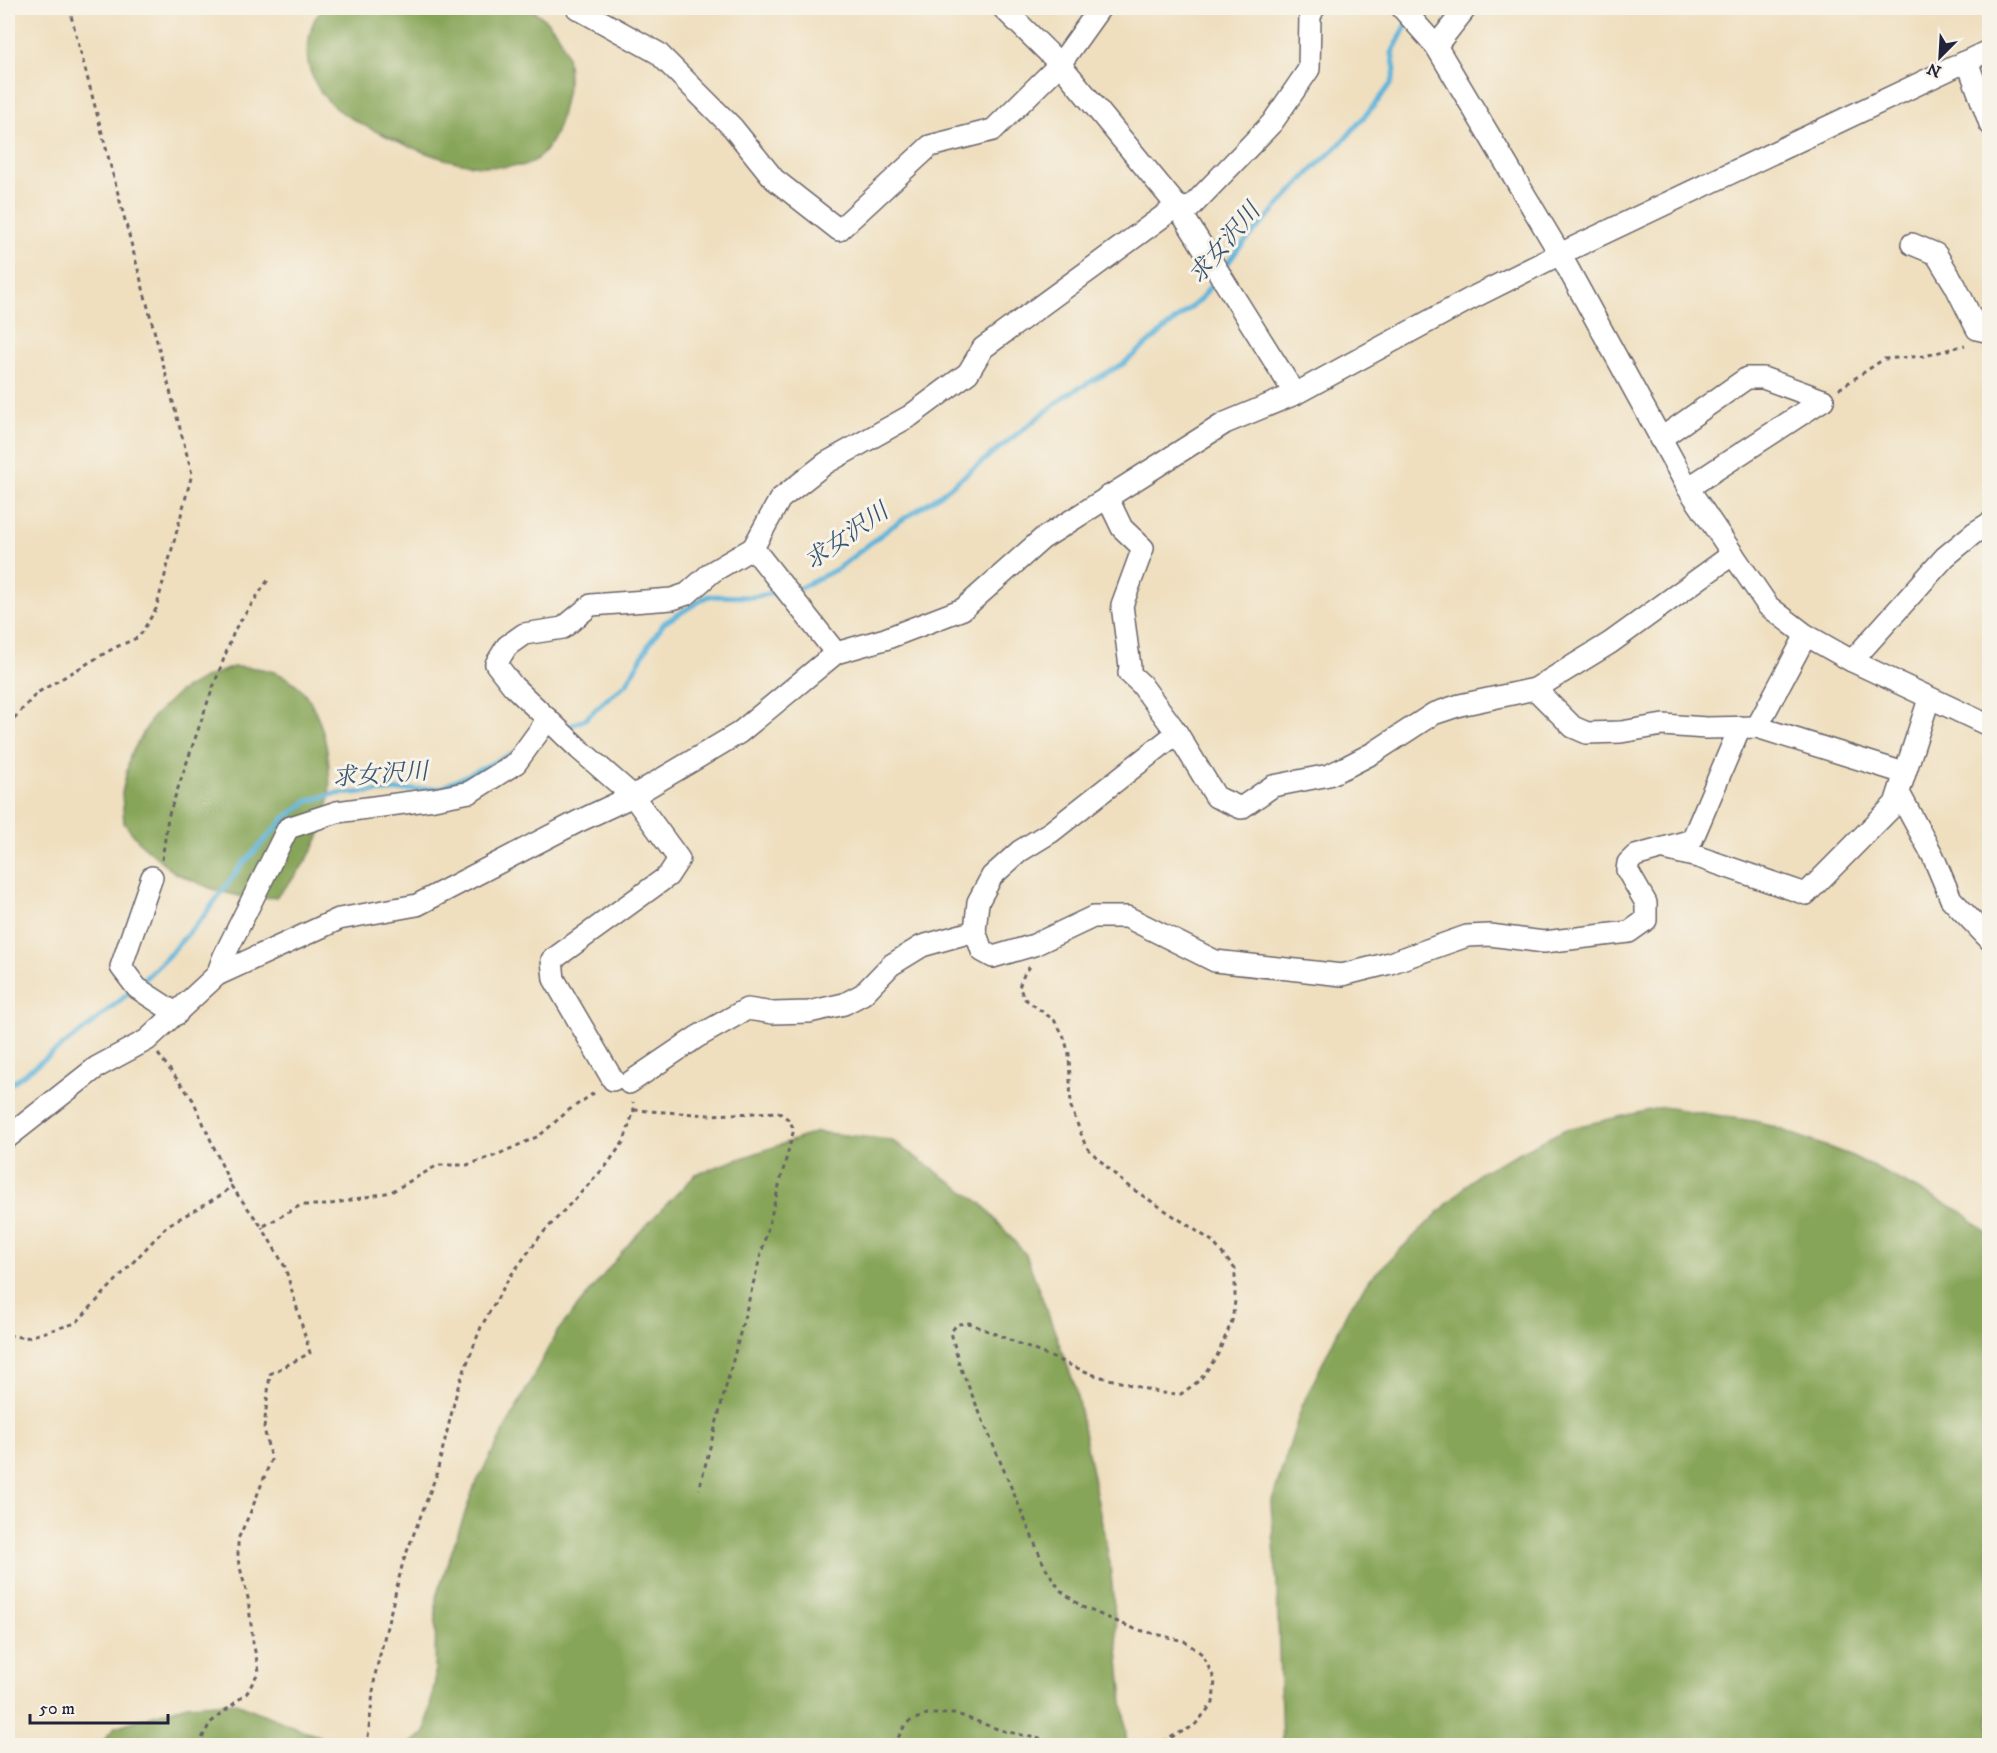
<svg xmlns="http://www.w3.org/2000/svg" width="1997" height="1753" font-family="'IM FELL DW Pica','Noto Serif JP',serif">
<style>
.forest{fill:#87a558;stroke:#54644a;stroke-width:1.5}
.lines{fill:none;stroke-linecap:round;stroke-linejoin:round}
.stream{stroke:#5db4da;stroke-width:5}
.minor-casing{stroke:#6a6469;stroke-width:24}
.path{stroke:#6a6469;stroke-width:3;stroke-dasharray:4.5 4.5;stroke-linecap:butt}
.minor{stroke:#fff;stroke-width:21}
.labels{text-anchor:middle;stroke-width:6;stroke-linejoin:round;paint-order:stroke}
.water-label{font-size:24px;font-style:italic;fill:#375573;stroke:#f7f3e8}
</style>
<rect width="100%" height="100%" fill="#f7f3e8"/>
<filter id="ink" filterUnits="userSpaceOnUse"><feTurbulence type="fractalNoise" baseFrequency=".0167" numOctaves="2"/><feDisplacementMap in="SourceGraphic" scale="12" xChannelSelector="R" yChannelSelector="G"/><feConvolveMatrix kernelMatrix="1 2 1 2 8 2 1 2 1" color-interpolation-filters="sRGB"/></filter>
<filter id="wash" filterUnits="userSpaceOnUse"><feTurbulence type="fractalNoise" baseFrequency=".008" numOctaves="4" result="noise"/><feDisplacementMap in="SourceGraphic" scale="24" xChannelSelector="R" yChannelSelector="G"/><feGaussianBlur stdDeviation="1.35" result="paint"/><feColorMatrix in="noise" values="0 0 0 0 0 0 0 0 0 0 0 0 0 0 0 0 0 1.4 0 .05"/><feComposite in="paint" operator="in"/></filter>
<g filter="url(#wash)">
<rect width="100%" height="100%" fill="#efdfbf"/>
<g class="forest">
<path d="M325,8H529C558,25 574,53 567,88C562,114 557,148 531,163C526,166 519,166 513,166C467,171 424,154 382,134C364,126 343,116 328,101C313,85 303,60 309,39C313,23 312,19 325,8Z"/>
<path d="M233,667C252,667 270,668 287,678C326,700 336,776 326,816C318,848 299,874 276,897L251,899L215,890L175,873L140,843L124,823L122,793L130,756L152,718L179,692L202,679Z"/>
<path d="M1663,1107L1760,1122L1852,1156L1962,1212L1989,1235V1745H1282L1277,1585L1271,1504L1302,1406L1348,1310L1370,1279L1479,1173L1566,1129Z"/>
<path d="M817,1132L891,1140L981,1203L1026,1255L1075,1386L1110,1564L1127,1745H407L425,1733L435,1681L436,1597L474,1487L557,1332L632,1240L696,1174Z"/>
<path d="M234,1702L309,1733L345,1745H100L115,1727L187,1705Z"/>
</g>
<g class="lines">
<g class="stream">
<path d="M1223,270L1238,249L1312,170L1345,139L1382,96L1392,82L1395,70L1392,53L1408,22"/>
<path d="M793,590L800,588L837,569L890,528L941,494L1068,394L1123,364L1201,299L1217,277"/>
<path d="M566,728L585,719L608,698L627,683L649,644L664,623L708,596L752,597L780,592"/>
<path d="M139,984L165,959L203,917L241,866L285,818L308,801L334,794L441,788L514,753"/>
<path d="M8,1086L88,1027L132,990"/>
</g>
</g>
</g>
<g filter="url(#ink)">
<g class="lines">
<defs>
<g id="minor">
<path d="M577,8L658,53L733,128L774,179L839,230L930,146L993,130L1060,64L1100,8"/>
<path d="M1003,8L1060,64L1177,206L1295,394"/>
<path d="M1402,8L1436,46L1560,254L1688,488L1768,606L1806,635L1852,661L1990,726"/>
<path d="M1436,46L1466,8"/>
<path d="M1967,61L1990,124"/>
<path d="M1177,206L1189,209L1272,123L1309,69L1310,16L1314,8"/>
<path d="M1912,244L1936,254L1955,285L1977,329L1990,332"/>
<path d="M1660,439L1747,378H1763L1823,400"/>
<path d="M1688,488L1823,400"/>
<path d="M1107,497L1122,528L1143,548L1122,605L1130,667L1129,673L1141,684L1177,733L1051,832L1020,851L992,876L978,902L975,931L982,951L993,957L1034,945L1093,917H1127L1215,961L1342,975L1390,963L1467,936L1490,935L1544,942L1629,932L1646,920V903L1627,870L1628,863L1635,856L1692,840L1740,727"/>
<path d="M836,653L753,548L780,499L826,463L910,416L968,373L983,348L1177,206"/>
<path d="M1852,661L1945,557L1974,533L1990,523"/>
<path d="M1535,689L1573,727L1587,733L1621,732L1663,725L1706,728L1757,727L1904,773"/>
<path d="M1757,727L1806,635"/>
<path d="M1177,733L1216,797L1241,808L1273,786L1329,775L1348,766L1373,753L1433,714L1460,705L1535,689L1610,643L1733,554"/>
<path d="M1899,793L1933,856L1951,899L1990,940"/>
<path d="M1665,849L1698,857L1806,894L1895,804L1929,699"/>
<path d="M152,877L121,967L137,988L177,1014"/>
<path d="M217,975L224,956L288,828L337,812L434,799L470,792L516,763L548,719"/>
<path d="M613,1080L554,979L552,960L668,876L679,859L633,796L579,749L513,686L496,664L507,646L524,634L563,628L591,605L672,599L687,594L712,572L753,548"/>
<path d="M629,1083L697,1037L747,1009L773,1013L809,1012L844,1004L863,994L891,965L922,946L975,931"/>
<path d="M8,1137L97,1067L147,1040L217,975L339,919L417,905L577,822L633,796L739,733L836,653L885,639L963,609L1042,539L1225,423L1295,394L1470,299L1560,254L1990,50"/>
</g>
</defs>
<use href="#minor" class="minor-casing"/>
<g class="path">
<path d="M1839,389L1884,359L1925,356L1965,345"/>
<path d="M8,725L37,693L114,648L139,637L156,609L192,474L69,8"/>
<path d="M162,860L168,817L208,701L235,629L268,580"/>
<path d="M1030,967L1025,972L1019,987L1025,999L1054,1020L1063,1034L1069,1054L1071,1107L1086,1147L1125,1184L1212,1241L1235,1269V1301L1232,1321L1217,1356L1200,1380L1181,1394L1161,1393L1094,1375L969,1323L957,1324L951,1332L959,1364L1044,1565L1060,1590L1082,1607L1135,1629L1184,1641L1202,1654L1215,1680L1213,1703L1194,1726L1159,1743L1122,1746"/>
<path d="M158,1054L193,1100L231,1186"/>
<path d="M634,1110L710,1115L778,1112L788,1119L794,1129L699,1489"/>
<path d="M8,1335L25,1338L76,1323L168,1225L223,1194L231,1186L262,1227L301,1205H326L391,1192L438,1165H467L494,1156L539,1136L569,1110L597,1091"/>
<path d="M198,1746L210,1723L247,1693L259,1671L253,1642L248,1598L238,1560V1539L251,1511L271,1460L264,1428L270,1374L310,1353L285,1267L262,1227"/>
<path d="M367,1746L375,1675L403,1562L436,1476L458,1387L481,1327L509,1278L541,1235L606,1166L624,1141L634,1110L633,1102"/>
<path d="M899,1746L897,1740L906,1723L927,1714H957L1000,1730L1053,1742L1118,1746"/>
</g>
<use href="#minor" class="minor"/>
</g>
</g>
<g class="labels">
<g class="water-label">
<text transform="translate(1224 243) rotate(-50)" y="8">求女沢川</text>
<text transform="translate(846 536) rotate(-35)" y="8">求女沢川</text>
<text transform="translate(380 774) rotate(-4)" y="8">求女沢川</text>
</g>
</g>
<rect width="1997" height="1753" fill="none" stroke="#f7f3e8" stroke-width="30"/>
<g transform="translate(1940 57) rotate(204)" stroke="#f7f3e8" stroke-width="4.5" paint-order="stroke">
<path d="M0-4.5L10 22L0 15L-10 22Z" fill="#22223b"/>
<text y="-9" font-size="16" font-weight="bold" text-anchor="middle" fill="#22223b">N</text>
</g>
<path d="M30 1714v9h138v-9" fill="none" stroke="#22223b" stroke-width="3"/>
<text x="39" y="1714" font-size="18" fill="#22223b" stroke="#f7f3e8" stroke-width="4.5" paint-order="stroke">50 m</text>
</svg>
